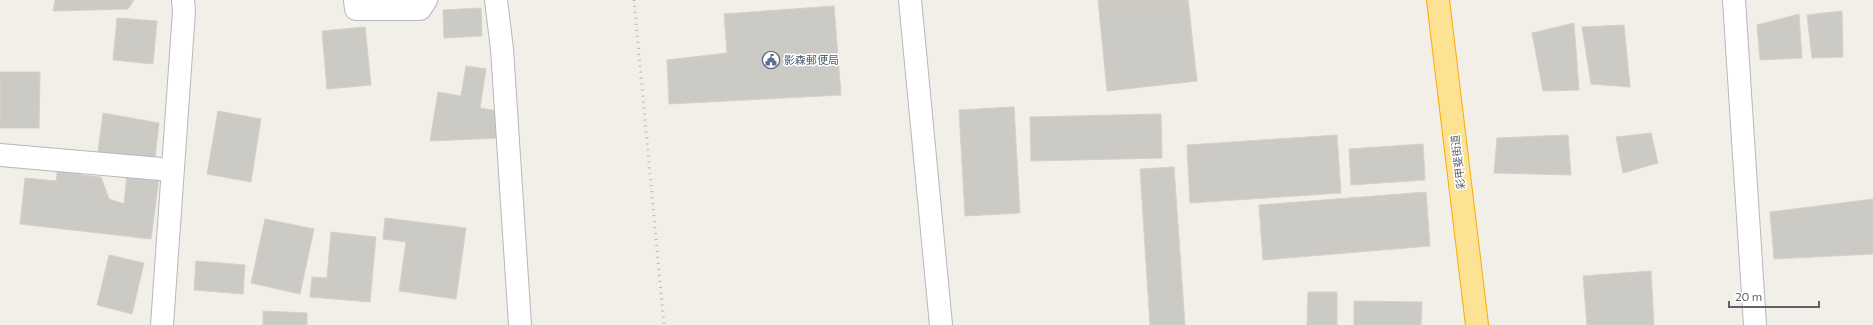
<svg xmlns="http://www.w3.org/2000/svg" width="1873" height="325" font-family="Commissioner,'Noto Sans JP',sans-serif">
<style>
.building{fill:#cccac5;stroke:#d6d1c6}
.lines{fill:none;stroke-linecap:round;stroke-linejoin:round}
.minor-casing{stroke:#b5b8bc;stroke-width:24}
.highway-casing{stroke:#f9ab00;stroke-width:24}
.minor{stroke:#fff;stroke-width:22}
.highway{stroke:#fde293;stroke-width:22}
.rail{stroke:#b6b7b8;stroke-width:3;stroke-dasharray:1 5;stroke-linecap:butt}
.labels{text-anchor:middle;stroke-width:3;stroke-linejoin:round;paint-order:stroke}
.service-label{font-size:11px;fill:#4e5e75;stroke:#fff;text-anchor:start}
.street-label{font-size:11px;fill:#5f6368;stroke:#fff}
</style>
<rect width="100%" height="100%" fill="#f1efe8"/>
<g class="building">
<path d="M55,0H134L128,9L53,11Z"/>
<path d="M1098,0H1188L1197,81L1107,91Z"/>
<path d="M834,6L841,95L669,104L667,60L727,53L724,14Z"/>
<path d="M481,8L482,36L444,38L443,10Z"/>
<path d="M1842,11L1843,57L1812,58L1807,15Z"/>
<path d="M1799,14L1802,58L1760,60L1757,25Z"/>
<path d="M117,18L157,21L153,64L113,60Z"/>
<path d="M1574,23L1579,90L1543,91L1532,33Z"/>
<path d="M1624,25L1630,87L1591,84L1582,27Z"/>
<path d="M365,27L371,85L327,89L322,31Z"/>
<path d="M466,66L486,69L480,108L497,111L498,138L430,141L438,92L461,96Z"/>
<path d="M0,72H40L39,128H0Z"/>
<path d="M1014,107L1020,213L965,216L959,110Z"/>
<path d="M218,111L261,119L251,182L207,174Z"/>
<path d="M103,113L159,123L155,158L98,152Z"/>
<path d="M1161,114L1162,158L1031,161L1030,117Z"/>
<path d="M1651,133L1658,163L1623,173L1616,137Z"/>
<path d="M1337,135L1341,193L1190,203L1187,145Z"/>
<path d="M1568,135L1571,175L1494,173L1497,138Z"/>
<path d="M1423,144L1425,180L1351,185L1349,149Z"/>
<path d="M59,160L83,163L81,175L101,177L109,199L124,204L127,174L159,178L151,239L20,224L25,178L56,181Z"/>
<path d="M1174,167L1185,325H1150L1140,169Z"/>
<path d="M1426,192L1430,246L1263,260L1259,205Z"/>
<path d="M1873,199V254L1774,259L1770,212Z"/>
<path d="M385,218L466,228L456,299L399,291L406,242L383,239Z"/>
<path d="M265,219L314,229L300,294L251,283Z"/>
<path d="M331,232L376,237L370,302L310,297L312,277L327,278Z"/>
<path d="M109,255L144,263L132,314L97,305Z"/>
<path d="M196,261L245,265L243,294L194,290Z"/>
<path d="M1651,271L1654,325H1587L1583,276Z"/>
<path d="M1308,292H1337V325H1307Z"/>
<path d="M1354,301L1422,302L1421,325H1354Z"/>
<path d="M263,311L307,313V325H263Z"/>
</g>
<g class="lines">
<defs>
<g id="minor">
<path d="M355,0L356,9H420L426,0"/>
<path d="M496,0L502,49L520,325"/>
<path d="M910,0L941,325"/>
<path d="M1734,0L1755,325"/>
<path d="M0,155L172,170"/>
<path d="M162,325L184,11L183,0"/>
</g>
<path id="highway" d="M1438,0L1477,325"/>
</defs>
<use href="#minor" class="minor-casing"/>
<use href="#highway" class="highway-casing"/>
<use href="#minor" class="minor"/>
<use href="#highway" class="highway"/>
<path class="rail" d="M634,0L664,325"/>
</g>
<defs>
<symbol id="civic-ring" viewBox="-11 -11 22 22"><circle r="9.5" fill="#fff" stroke="#5c6f8a" stroke-width="1.5"/><path d="M-.6-6.5H3V-4.5H.6V-3L4-1V1h2V6H-6V1h2V-1L-.6-3ZM-1.2 2.5V6h2.4V2.5Z" fill="#5c6f8a"/></symbol>
</defs>
<g fill-rule="evenodd">
<use href="#civic-ring" x="761" y="50" width="20" height="20"/>
</g>
<g class="labels">
<g class="service-label">
<text x="784" y="64">影森郵便局</text>
</g>
<g class="street-label">
<text transform="translate(1458 162) rotate(-97)" y="4">彩甲斐街道</text>
</g>
</g>
<path d="M1729 301v6h90v-6" fill="none" stroke="#5f6368" stroke-width="2"/>
<text x="1735" y="301" font-size="12" fill="#5f6368" stroke="#ffffff" stroke-width="3" paint-order="stroke">20 m</text>
</svg>
